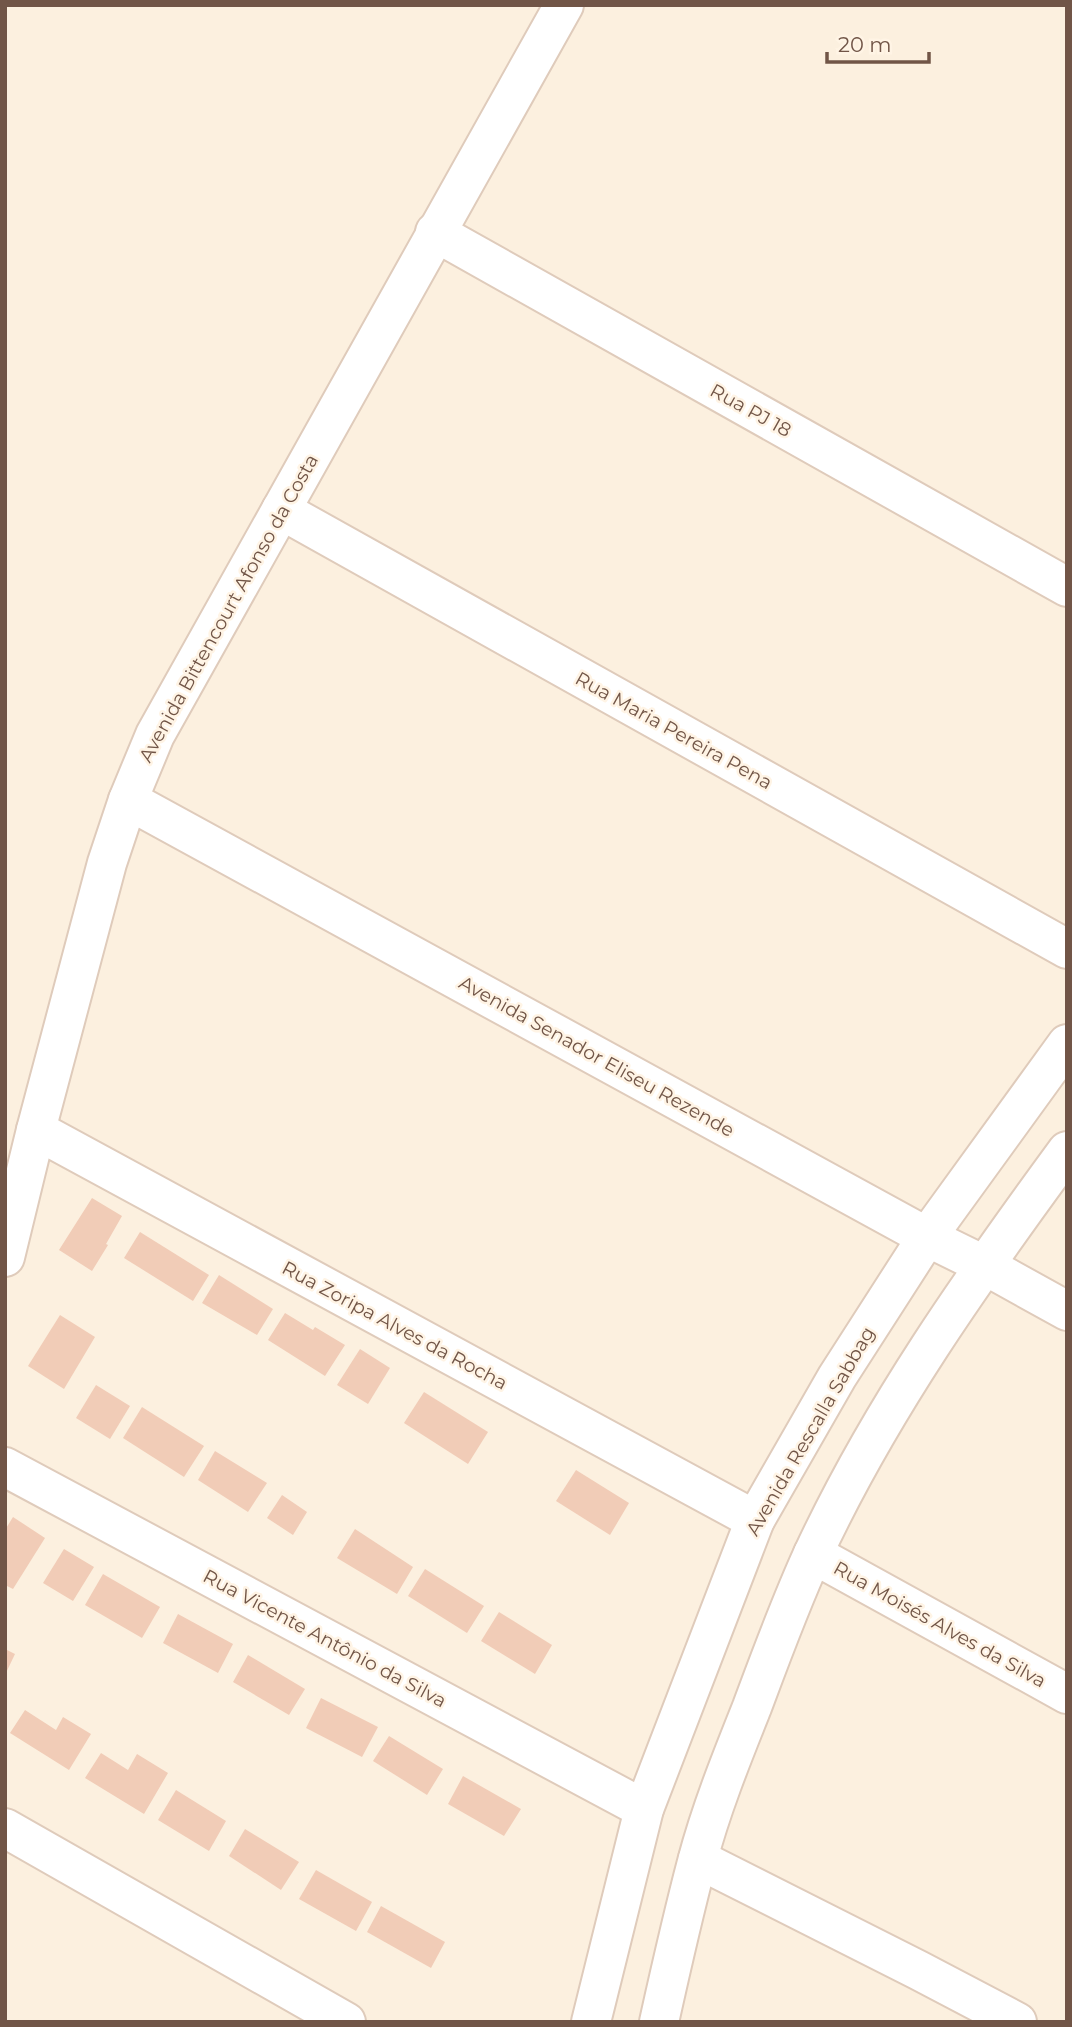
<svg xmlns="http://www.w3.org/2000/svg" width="1072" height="2027" font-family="Montserrat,sans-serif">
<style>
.building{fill:#f1ccb7}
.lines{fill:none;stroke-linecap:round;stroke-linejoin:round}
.minor-casing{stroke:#dfcbbb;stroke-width:42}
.minor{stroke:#fff;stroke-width:38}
.labels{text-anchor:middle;stroke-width:5;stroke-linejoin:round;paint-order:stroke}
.street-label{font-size:19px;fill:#715547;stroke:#fff4e5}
</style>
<rect width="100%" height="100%" fill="#fcf0df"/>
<g class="building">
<path d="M92,1198L122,1216L106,1244L108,1245L92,1271L59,1250Z"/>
<path d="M140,1232L209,1275L193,1301L124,1258Z"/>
<path d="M219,1275L273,1309L257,1335L202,1303Z"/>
<path d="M285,1313L313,1330L315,1327L345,1345L325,1376L268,1340Z"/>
<path d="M60,1315L95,1337L64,1389L28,1366Z"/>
<path d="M360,1349L390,1368L368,1404L337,1385Z"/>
<path d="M96,1385L130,1406L110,1439L76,1418Z"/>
<path d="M424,1392L488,1432L468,1464L404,1423Z"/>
<path d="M142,1407L204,1446L184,1477L123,1438Z"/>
<path d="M215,1451L267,1483L248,1512L198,1480Z"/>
<path d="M576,1470L629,1503L610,1535L556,1501Z"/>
<path d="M282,1495L307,1512L293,1535L267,1518Z"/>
<path d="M13,1517L45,1538L13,1589L5,1585V1530Z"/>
<path d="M355,1529L413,1567L397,1594L337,1558Z"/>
<path d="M64,1549L94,1567L73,1601L43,1583Z"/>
<path d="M425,1569L484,1606L467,1633L408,1596Z"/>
<path d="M103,1574L160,1607L142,1638L85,1605Z"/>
<path d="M499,1612L552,1645L535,1674L481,1641Z"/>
<path d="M178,1614L233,1644L218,1673L163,1643Z"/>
<path d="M5,1649L15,1654L5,1675Z"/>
<path d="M248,1655L305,1689L289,1715L233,1682Z"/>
<path d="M321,1698L378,1727L362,1757L306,1728Z"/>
<path d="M25,1710L56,1730L63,1717L91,1734L69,1770L10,1733Z"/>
<path d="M389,1736L443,1769L427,1795L373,1761Z"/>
<path d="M101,1753L128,1770L137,1754L168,1773L144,1814L85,1778Z"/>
<path d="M463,1776L521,1809L504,1836L448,1804Z"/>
<path d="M176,1790L226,1821L209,1851L158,1820Z"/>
<path d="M245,1829L299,1862L281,1890L229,1856Z"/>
<path d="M316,1870L372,1902L356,1931L299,1899Z"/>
<path d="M381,1906L445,1942L431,1968L367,1932Z"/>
</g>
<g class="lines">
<defs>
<g id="minor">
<path d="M435,232L1067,587"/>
<path d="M281,510L1067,949"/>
<path d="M128,800L927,1237L984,1265L1067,1311"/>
<path d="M36,1130L755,1520"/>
<path d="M5,1257L36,1130L107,863L128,800L155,735L564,5"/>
<path d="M5,1467L644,1809"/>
<path d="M813,1554L1067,1694"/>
<path d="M5,1828L346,2022"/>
<path d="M698,1859L918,1970L1017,2022"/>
<path d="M591,2022L644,1809L755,1520L837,1377L927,1237L1067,1044"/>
<path d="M659,2022C671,1968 683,1915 697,1862C711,1809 732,1757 752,1707C771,1656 790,1604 813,1554C880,1410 973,1279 1067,1151"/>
</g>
</defs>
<use href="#minor" class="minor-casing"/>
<use href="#minor" class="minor"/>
</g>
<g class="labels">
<g class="street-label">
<text transform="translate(751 410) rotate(29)" y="7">Rua PJ 18</text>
<text transform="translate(228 608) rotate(-61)" y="7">Avenida Bittencourt Afonso da Costa</text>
<text transform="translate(674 730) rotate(29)" y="7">Rua Maria Pereira Pena</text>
<text transform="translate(597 1056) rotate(29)" y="7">Avenida Senador Eliseu Rezende</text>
<text transform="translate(395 1325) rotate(28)" y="7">Rua Zoripa Alves da Rocha</text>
<text transform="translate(810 1431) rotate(-60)" y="7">Avenida Rescalla Sabbag</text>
<text transform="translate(940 1624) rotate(29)" y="7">Rua Moisés Alves da Silva</text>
<text transform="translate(325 1638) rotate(28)" y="7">Rua Vicente Antônio da Silva</text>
</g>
</g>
<rect width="1072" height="2027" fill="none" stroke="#715547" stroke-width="14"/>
<path d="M827 52v10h102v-10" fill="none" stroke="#715547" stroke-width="3.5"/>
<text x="838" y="52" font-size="21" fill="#715547" stroke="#fff4e5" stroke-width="5" paint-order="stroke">20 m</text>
</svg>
